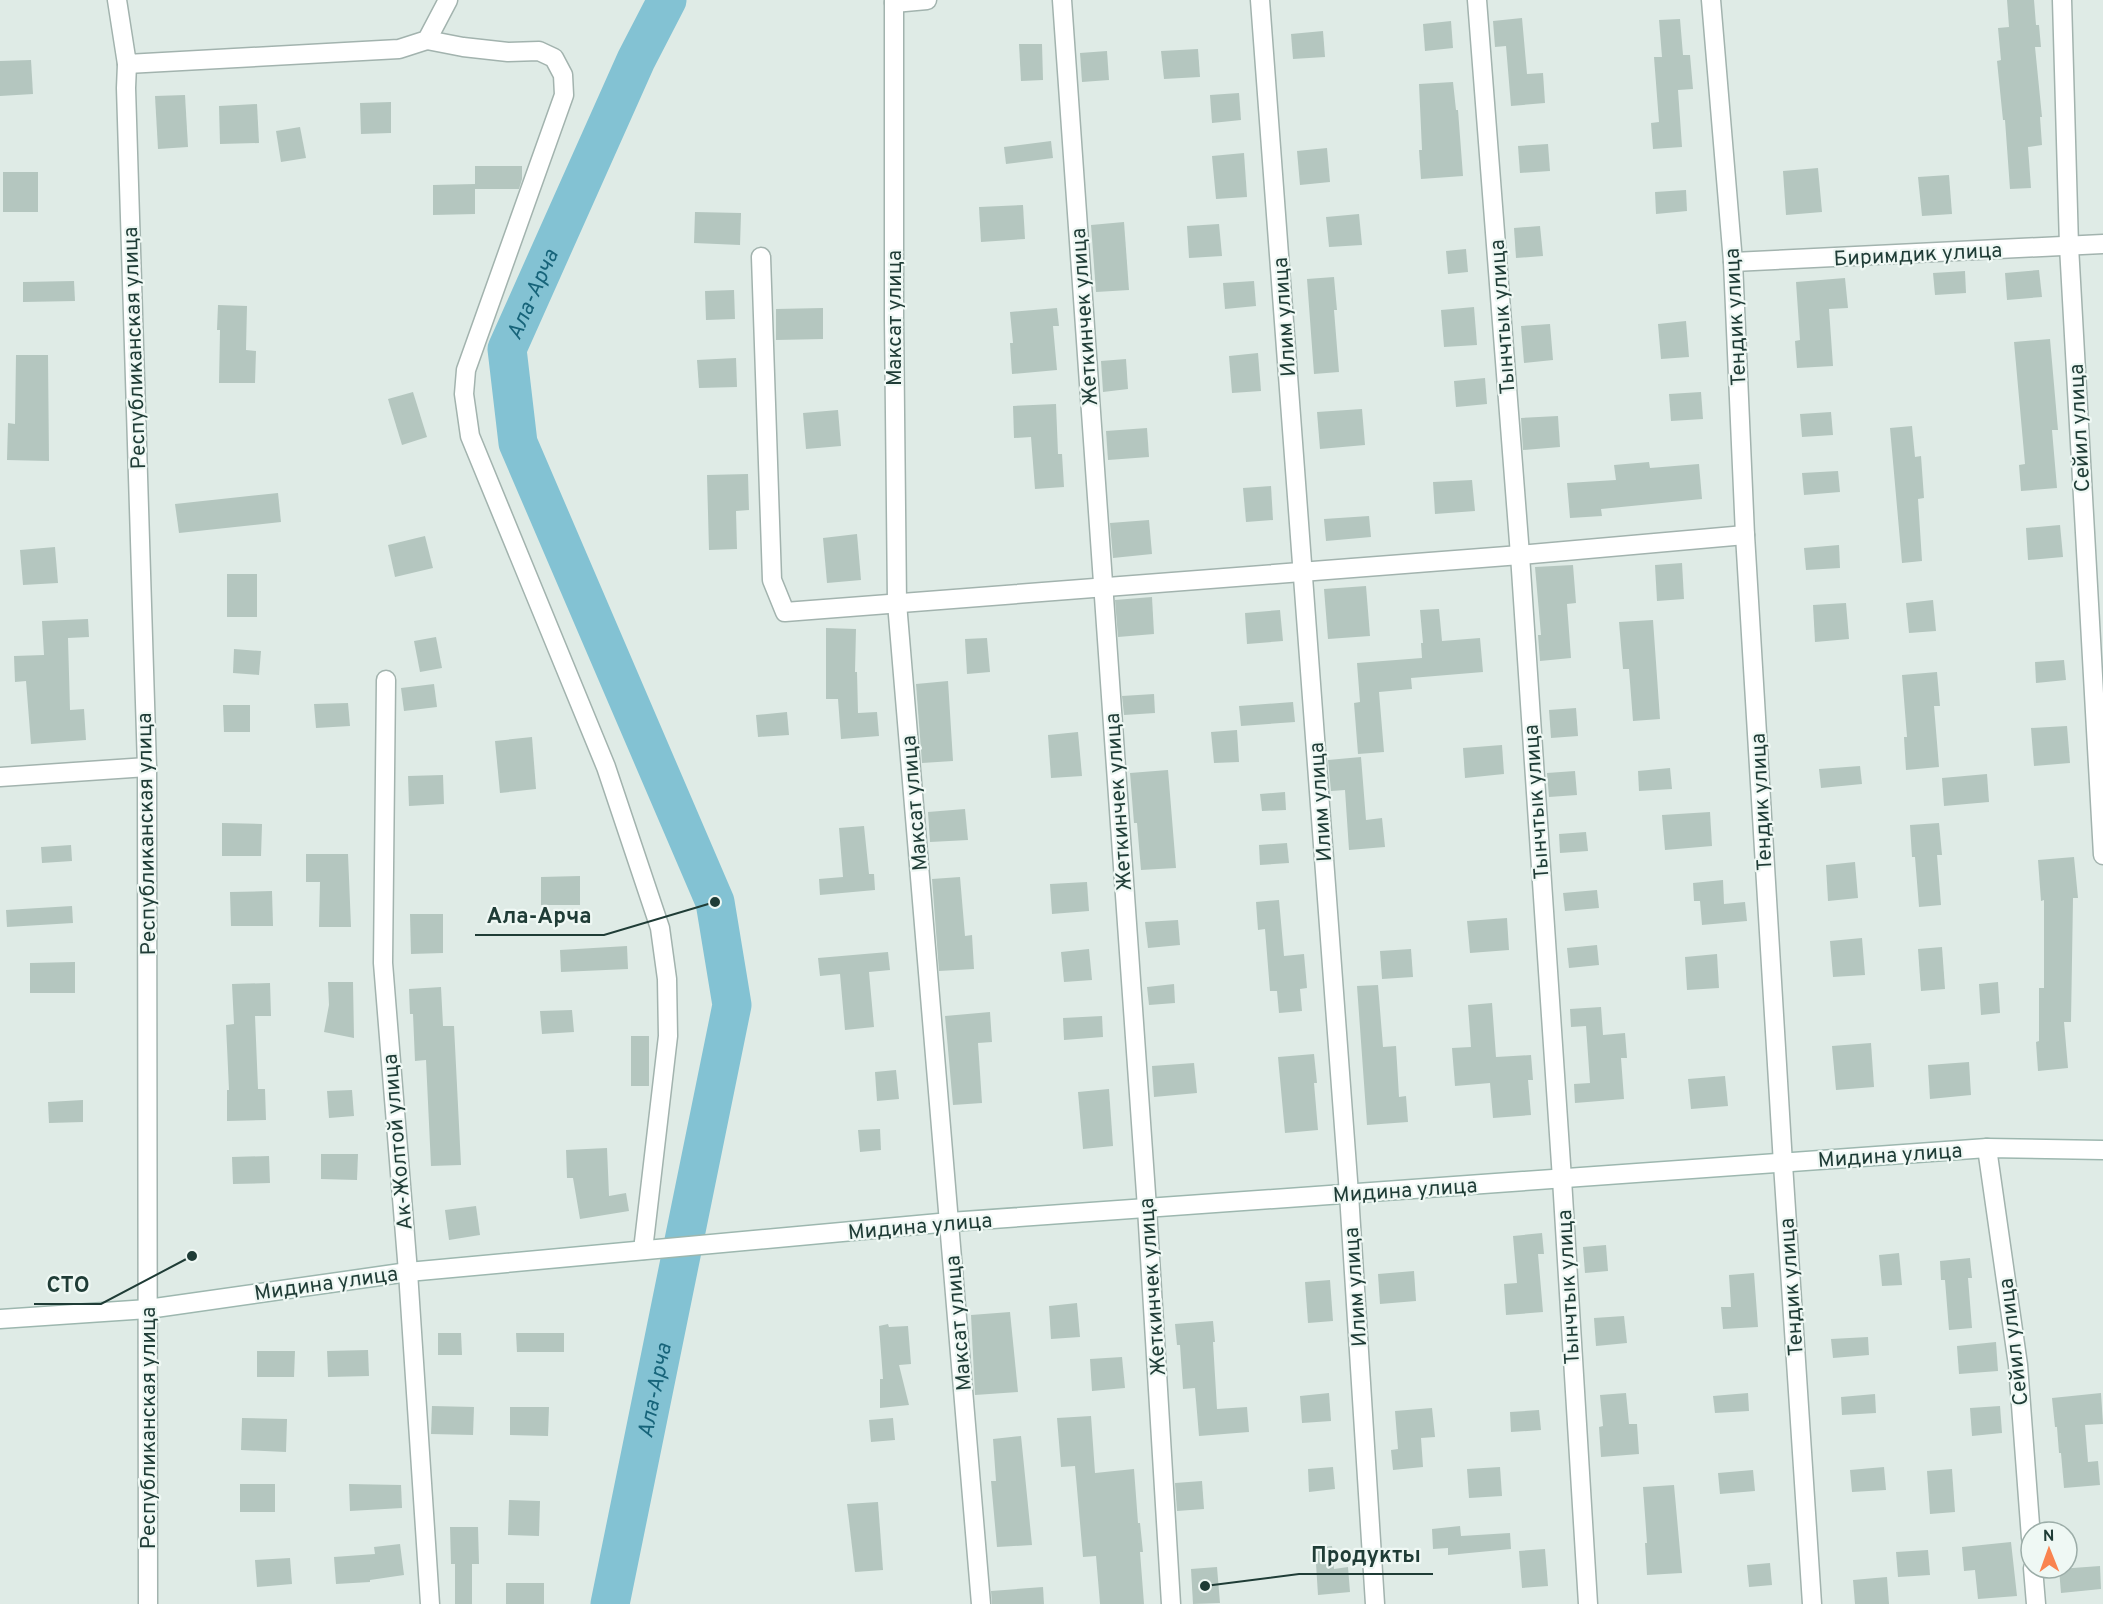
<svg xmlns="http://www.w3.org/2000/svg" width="2103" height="1604" font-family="Overpass,sans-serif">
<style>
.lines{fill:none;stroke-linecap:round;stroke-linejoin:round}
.river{stroke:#83c2d3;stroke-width:39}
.building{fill:#b4c6bf}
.street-casing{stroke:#a2b3ae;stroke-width:21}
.secondary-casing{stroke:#9db7af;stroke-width:21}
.street{stroke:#fff;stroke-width:18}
.secondary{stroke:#fff;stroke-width:18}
.labels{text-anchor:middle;stroke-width:4.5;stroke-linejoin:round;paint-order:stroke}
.street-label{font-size:21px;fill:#1f3c36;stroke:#eff8f4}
.water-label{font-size:22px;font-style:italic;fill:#17647a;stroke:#eff8f4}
.leader{fill:none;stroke:#1f3c36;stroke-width:2}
.callout-dot{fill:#1f3c36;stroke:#eff8f4;stroke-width:2}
.callout-label{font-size:22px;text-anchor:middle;font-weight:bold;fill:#1f3c36;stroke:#eff8f4;stroke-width:4.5;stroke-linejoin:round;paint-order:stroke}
</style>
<rect width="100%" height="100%" fill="#dfebe6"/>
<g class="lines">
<path class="river" id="s1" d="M610,1604L732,1005L715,902L518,443L507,349L636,60L667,0"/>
</g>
<g class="building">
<path d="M2007,0H2034L2036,25H2039L2041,47H2035L2042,117H2040L2042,145L2028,147L2031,188L2010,189L2005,120H2003L1997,61L2001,60L1998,28L2009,27Z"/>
<path d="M1522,18L1527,74L1543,73L1545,103L1511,106L1506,46L1495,47L1493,21Z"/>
<path d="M1680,19L1683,55H1690L1693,89L1678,90L1682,147L1653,149L1651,123L1659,122L1654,57H1662L1659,20Z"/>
<path d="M1451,21L1453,48L1425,51L1423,24Z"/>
<path d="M1323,31L1325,57L1293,59L1291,34Z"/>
<path d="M1019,44H1042L1043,80L1021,81Z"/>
<path d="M1198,49L1200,77L1164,79L1161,51Z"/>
<path d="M1107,51L1109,80L1082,82L1080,53Z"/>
<path d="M31,60L33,94L0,96V61Z"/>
<path d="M1453,82L1456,110H1458L1463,176L1421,179L1419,150H1422L1419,84Z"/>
<path d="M1239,93L1241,120L1212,123L1210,95Z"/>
<path d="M185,95L188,147L158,149L155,96Z"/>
<path d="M391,102V133L361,134L360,103Z"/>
<path d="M257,104L259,143L220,144L219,106Z"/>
<path d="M300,127L306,158L281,162L276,131Z"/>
<path d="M1051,141L1053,158L1006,164L1004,147Z"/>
<path d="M1548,144L1550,171L1520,173L1518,146Z"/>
<path d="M1327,148L1330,182L1300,185L1297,151Z"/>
<path d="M1244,153L1247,197L1216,199L1212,156Z"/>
<path d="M475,166H522V179L519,189H475Z"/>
<path d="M1818,168L1822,212L1786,215L1783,171Z"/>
<rect x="3" y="172" width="35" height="40"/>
<path d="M1949,175L1952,214L1922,216L1918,177Z"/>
<path d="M475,184V214L433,215V185Z"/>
<path d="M1686,190L1687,211L1656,214L1655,192Z"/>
<path d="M1023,205L1025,239L981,242L979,207Z"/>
<path d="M695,212L741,213L740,245L694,243Z"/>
<path d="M1359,214L1362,245L1329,247L1326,217Z"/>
<path d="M1124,222L1129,290L1096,292L1091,225Z"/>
<path d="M1219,224L1222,256L1189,258L1187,226Z"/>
<path d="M1540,226L1543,256L1516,258L1514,228Z"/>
<path d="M1466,249L1468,272L1448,274L1446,251Z"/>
<path d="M2039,270L2042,297L2007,300L2005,273Z"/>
<path d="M1965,271L1966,293L1935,295L1933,273Z"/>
<path d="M1334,277L1337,310H1334L1339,372L1314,374L1307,279Z"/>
<path d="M1845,278L1848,308L1829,309L1833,366L1797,368L1795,341L1800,340L1796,282Z"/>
<path d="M74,281L75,301L23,302V282Z"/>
<path d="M1254,281L1256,306L1225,309L1223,283Z"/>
<path d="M734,290L735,319L706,320L705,291Z"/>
<path d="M218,305L247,306L246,350L256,351L255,383H219L220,330H217Z"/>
<path d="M1474,307L1477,345L1444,347L1441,310Z"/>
<path d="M823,308V339L776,340V309Z"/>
<path d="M1057,308L1059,326H1053L1057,370L1012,374L1010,343H1013L1010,312Z"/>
<path d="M1686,321L1689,357L1661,359L1658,324Z"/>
<path d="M1550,324L1553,360L1524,363L1521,326Z"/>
<path d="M2050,339L2058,430H2052L2057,488L2021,491L2019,465L2025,464L2014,342Z"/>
<path d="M1258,353L1261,391L1232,393L1229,356Z"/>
<path d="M16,355H48L49,461L7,460L8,423L15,424Z"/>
<path d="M736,358L737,387L699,388L697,360Z"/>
<path d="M1126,359L1128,389L1103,392L1101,361Z"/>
<path d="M1485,378L1487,404L1456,407L1454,381Z"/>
<path d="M413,392L427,437L402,445L388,399Z"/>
<path d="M1701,392L1703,419L1671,421L1669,394Z"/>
<path d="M1056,404L1058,454H1062L1064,487L1035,489L1031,437L1014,438L1013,406Z"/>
<path d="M1362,409L1365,445L1320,449L1317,412Z"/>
<path d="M838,410L841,446L806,449L803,413Z"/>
<path d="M1831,412L1833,435L1802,437L1800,414Z"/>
<path d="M1558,416L1560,447L1523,450L1521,418Z"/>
<path d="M1912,426L1915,457L1921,456L1924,498L1918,499L1922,561L1902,563L1890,428Z"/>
<path d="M1147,428L1149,457L1108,460L1106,431Z"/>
<path d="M1649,462L1650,468L1699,464L1702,499L1601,509L1602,516L1570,518L1567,483L1616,480L1614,465Z"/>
<path d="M1838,471L1840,492L1804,495L1802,473Z"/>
<path d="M748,474L749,510L736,511L737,549L709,550L707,475Z"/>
<path d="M1472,480L1475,511L1435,514L1433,482Z"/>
<path d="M1271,486L1273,520L1246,522L1243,488Z"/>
<path d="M278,493L281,522L179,533L175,504Z"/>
<path d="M1369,516L1371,537L1326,541L1324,519Z"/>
<path d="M1149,520L1152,554L1113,558L1110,523Z"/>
<path d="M2060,525L2063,557L2028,560L2026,528Z"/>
<path d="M857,534L861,580L827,583L823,538Z"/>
<path d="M425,536L433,568L395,577L388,545Z"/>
<path d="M1839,545L1840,568L1806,570L1804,548Z"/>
<path d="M55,547L58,583L23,585L20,550Z"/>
<path d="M1682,563L1684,599L1657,601L1655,565Z"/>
<path d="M1573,565L1576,603L1567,604L1571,658L1540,661L1538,635H1541L1535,567Z"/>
<rect x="227" y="574" width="30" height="43"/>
<path d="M1366,586L1370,636L1328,639L1324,589Z"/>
<path d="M1152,597L1154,634L1118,637L1115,600Z"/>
<path d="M1933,600L1936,631L1909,633L1906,603Z"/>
<path d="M1846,603L1849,639L1815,642L1813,605Z"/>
<path d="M1439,609L1442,641L1480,638L1483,672L1411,678L1412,689L1379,692L1384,752L1358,754L1354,703L1360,702L1357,663L1422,658L1421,643H1423L1420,610Z"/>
<path d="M1280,610L1283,641L1247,644L1245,613Z"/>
<path d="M88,619L89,637L68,638L70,710L84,709L86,740L31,744L26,681L15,682L14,656L44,655L42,621Z"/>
<path d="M1653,620L1660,719L1633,721L1629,669H1623L1619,622Z"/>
<path d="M826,628L856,629L855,672H857L858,713L877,712L879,736L841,739L838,699H826Z"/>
<path d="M436,637L442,668L420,672L414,641Z"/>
<path d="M987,638L990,672L967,674L965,639Z"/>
<path d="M234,649L261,651L259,675L233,673Z"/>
<path d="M2064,660L2066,680L2036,683L2035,662Z"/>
<path d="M1937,672L1940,706H1934L1939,767L1906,770L1904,737H1907L1902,675Z"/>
<path d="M948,681L953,761L922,763L916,684Z"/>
<path d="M434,684L437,707L404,711L401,688Z"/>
<path d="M1154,694L1155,713L1124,715L1122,696Z"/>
<path d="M1293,702L1295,722L1241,726L1239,706Z"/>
<path d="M348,703L350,726L316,728L314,704Z"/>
<path d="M223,705H250V732H224Z"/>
<path d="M1576,708L1578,736L1551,738L1549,710Z"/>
<path d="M787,712L789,735L758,737L756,715Z"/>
<path d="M2067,726L2070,763L2034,766L2031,728Z"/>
<path d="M1237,730L1239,762L1214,763L1211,732Z"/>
<path d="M1078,732L1082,776L1051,778L1048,735Z"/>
<path d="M532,737L536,789L500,793L495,741Z"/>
<path d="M1502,745L1504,774L1465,778L1463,748Z"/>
<path d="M1361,757L1366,820L1382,818L1385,847L1349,850L1345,790L1331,791L1328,760Z"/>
<path d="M1860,766L1862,784L1821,788L1819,769Z"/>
<path d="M1670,768L1672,789L1639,791L1638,771Z"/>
<path d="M1168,770L1176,868L1141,870L1137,823H1134L1130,773Z"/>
<path d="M1575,771L1577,795L1549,797L1547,773Z"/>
<path d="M1987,774L1989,802L1944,806L1942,778Z"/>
<path d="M443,775L444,804L409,806L408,776Z"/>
<path d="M1285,792L1286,810L1262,811L1260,794Z"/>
<path d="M965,809L968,840L930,842L928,812Z"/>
<path d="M1710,812L1712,846L1665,850L1662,815Z"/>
<path d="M222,823L262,824L261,856H222Z"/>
<path d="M1939,823L1942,855H1937L1941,905L1919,907L1915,857H1912L1910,825Z"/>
<path d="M864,826L869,874H874L875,890L820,895L819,879L843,877L839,828Z"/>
<path d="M1586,832L1588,851L1560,853L1559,834Z"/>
<path d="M1287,843L1289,863L1260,865L1259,845Z"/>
<path d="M71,845L72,861L42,863L41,847Z"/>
<path d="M306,854H348L351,927H319L320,882H306Z"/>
<path d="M2074,857L2078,898H2073L2071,1022H2064L2068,1068L2038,1071L2036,1042L2039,1041V988H2044V900L2041,901L2038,860Z"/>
<path d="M1855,862L1858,898L1828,901L1826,865Z"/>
<path d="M580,876V905H541V877Z"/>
<path d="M960,877L965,936L972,935L974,969L939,971L932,879Z"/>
<path d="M1723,880L1724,904L1745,902L1747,921L1702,925L1700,901H1694L1693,883Z"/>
<path d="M1087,882L1089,911L1052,914L1050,884Z"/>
<path d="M1597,890L1599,908L1565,911L1563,893Z"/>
<path d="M272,891L273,926H231L230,892Z"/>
<path d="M1279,900L1284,956L1304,954L1307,988L1300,989L1302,1011L1279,1013L1277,991H1270L1265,929L1258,930L1256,902Z"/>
<path d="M72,906L73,923L7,927L6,910Z"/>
<path d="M410,914H443V953L411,954Z"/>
<path d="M1507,918L1509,950L1470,953L1467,921Z"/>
<path d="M1178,920L1180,945L1148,948L1145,922Z"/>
<path d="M1862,938L1865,975L1833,977L1830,941Z"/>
<path d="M1597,945L1599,965L1569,968L1567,948Z"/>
<path d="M627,946L628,969L561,972L560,950Z"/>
<path d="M1942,947L1945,989L1921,991L1918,949Z"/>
<path d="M1089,949L1092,980L1064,982L1061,952Z"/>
<path d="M1411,949L1413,977L1382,979L1380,951Z"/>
<path d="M888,952L890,970L869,972L874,1027L845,1030L840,974L820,976L818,958Z"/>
<path d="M1717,954L1719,988L1687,990L1685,957Z"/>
<path d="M75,962V993H30V963Z"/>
<path d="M328,982H353L354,1038L324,1032L329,1005Z"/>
<path d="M1998,982L2000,1013L1981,1015L1979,984Z"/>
<path d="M270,983L271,1016H255L258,1089H265L266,1120L227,1121V1090H229L226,1025L234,1024L232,984Z"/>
<path d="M1174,984L1175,1003L1149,1005L1147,987Z"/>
<path d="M1378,985L1383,1047L1396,1046L1399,1097L1406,1096L1408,1122L1367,1125L1357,986Z"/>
<path d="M441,987L443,1026H454L461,1165L431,1166L426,1060L415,1061L413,1014H410L409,989Z"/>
<path d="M1492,1003L1496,1057L1531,1055L1533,1080H1528L1531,1115L1493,1118L1490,1083L1455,1086L1452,1048L1471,1047L1468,1005Z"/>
<path d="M1601,1007L1603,1035L1625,1033L1627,1058H1621L1624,1099L1575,1103L1574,1084L1590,1083L1586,1026L1571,1027L1570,1009Z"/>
<path d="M572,1010L574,1032L542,1034L540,1011Z"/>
<path d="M990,1012L992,1042L978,1043L982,1103L953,1105L945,1016Z"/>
<path d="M1102,1016L1103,1037L1064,1040L1063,1018Z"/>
<rect x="631" y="1036" width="18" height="50"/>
<path d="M1871,1043L1874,1087L1836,1090L1832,1046Z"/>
<path d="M1314,1054L1317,1083H1314L1318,1130L1285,1133L1278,1057Z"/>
<path d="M1969,1062L1971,1095L1930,1099L1928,1065Z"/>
<path d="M1194,1063L1197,1093L1154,1097L1152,1066Z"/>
<path d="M896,1070L899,1099L877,1101L875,1072Z"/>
<path d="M1725,1076L1728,1106L1691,1109L1688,1079Z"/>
<path d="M1109,1089L1113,1146L1083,1149L1078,1092Z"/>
<path d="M352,1090L354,1116L329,1118L327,1091Z"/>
<path d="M83,1100V1122L49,1123L48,1102Z"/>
<path d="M880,1129L881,1150L860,1152L858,1130Z"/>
<path d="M607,1148L609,1196L626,1193L629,1211L580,1219L573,1178H567L566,1150Z"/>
<path d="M321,1154H358L357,1180L321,1179Z"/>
<path d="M269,1156L270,1183L233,1184L232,1157Z"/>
<path d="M476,1206L480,1235L449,1240L445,1210Z"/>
<path d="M1542,1233L1544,1254H1538L1543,1312L1506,1315L1504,1284L1517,1283L1513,1236Z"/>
<path d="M1606,1245L1608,1271L1585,1273L1583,1247Z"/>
<path d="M1899,1253L1902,1285L1882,1286L1879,1255Z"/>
<path d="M1970,1258L1972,1278H1968L1972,1328L1949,1330L1945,1280H1941L1940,1261Z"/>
<path d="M1414,1271L1416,1301L1380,1304L1378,1274Z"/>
<path d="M1754,1273L1758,1327L1723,1329L1721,1307H1731L1729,1275Z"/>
<path d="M1330,1280L1333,1321L1308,1323L1305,1282Z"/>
<path d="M1077,1303L1080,1337L1051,1339L1049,1306Z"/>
<path d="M1010,1312L1018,1392L975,1395L971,1315Z"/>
<path d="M1624,1316L1627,1343L1596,1346L1594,1318Z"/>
<path d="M1213,1321L1215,1342H1213L1217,1409L1247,1407L1249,1432L1199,1436L1195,1388L1183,1389L1180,1345H1177L1175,1324Z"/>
<path d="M888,1324L889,1327L908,1326L911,1364L899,1365L909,1405L880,1408V1379H883L879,1326Z"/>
<path d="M438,1333H461L462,1355H438Z"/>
<path d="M516,1333H564V1352H517Z"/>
<path d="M1868,1337L1869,1355L1833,1358L1831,1339Z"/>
<path d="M1996,1342L1998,1371L1959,1374L1957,1346Z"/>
<path d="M368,1350L369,1376L328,1377L327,1351Z"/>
<path d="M257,1351H295L294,1377H257Z"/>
<path d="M1122,1357L1125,1388L1092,1391L1090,1359Z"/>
<path d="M1329,1393L1331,1421L1302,1423L1300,1396Z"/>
<path d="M1626,1393L1629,1424H1637L1639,1454L1601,1457L1599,1427L1603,1426L1600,1395Z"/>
<path d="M1748,1393L1749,1411L1715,1413L1713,1396Z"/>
<path d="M2101,1393L2103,1424L2085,1425L2088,1462L2098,1461L2100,1485L2064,1488L2061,1453H2059L2057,1427H2055L2052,1398Z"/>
<path d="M1875,1394L1876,1413L1842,1415L1841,1397Z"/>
<path d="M432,1406L474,1407L473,1435L431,1434Z"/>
<path d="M2000,1406L2002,1433L1972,1436L1970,1408Z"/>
<path d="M510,1407H549L548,1436L510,1435Z"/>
<path d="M1432,1408L1435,1437L1421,1438L1423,1467L1393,1470L1391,1450L1398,1449L1395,1411Z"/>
<path d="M1539,1410L1541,1430L1511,1432L1510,1412Z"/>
<path d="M1091,1416L1095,1473L1134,1469L1138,1523H1140L1143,1552H1140L1144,1604H1100L1096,1556L1083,1557L1075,1466L1061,1467L1057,1418Z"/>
<path d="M242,1418L287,1419L286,1452L241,1450Z"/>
<path d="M893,1418L895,1440L871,1442L869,1420Z"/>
<path d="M1021,1436L1032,1545L997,1547L991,1481H996L993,1439Z"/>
<path d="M1333,1467L1335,1489L1309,1492L1308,1469Z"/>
<path d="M1500,1467L1502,1496L1469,1498L1467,1469Z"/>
<path d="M1884,1467L1886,1490L1852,1492L1850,1470Z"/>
<path d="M1952,1469L1955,1512L1930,1514L1927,1471Z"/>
<path d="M1753,1470L1755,1491L1720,1494L1718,1473Z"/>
<path d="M1202,1481L1204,1509L1177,1511L1175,1483Z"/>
<rect x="240" y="1484" width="35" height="28"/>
<path d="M349,1484L401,1485L402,1508L350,1511Z"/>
<path d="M1674,1485L1682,1573L1647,1575L1645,1543H1647L1643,1487Z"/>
<path d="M509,1500L540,1501L539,1536L508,1535Z"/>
<path d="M878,1502L883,1570L855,1572L847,1504Z"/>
<path d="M1460,1526L1461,1536L1510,1533L1511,1549L1448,1555V1548L1433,1549L1432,1529Z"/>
<path d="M450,1527H478L479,1564H472V1604H455V1564H451Z"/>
<path d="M2011,1542L2017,1596L1978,1599L1975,1570L1964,1571L1962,1547Z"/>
<path d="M400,1544L404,1575L370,1580V1582L336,1584L334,1557L375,1554L374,1547Z"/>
<path d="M1332,1546L1334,1569L1348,1567L1350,1592L1318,1595L1315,1548Z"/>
<path d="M1545,1549L1548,1586L1522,1588L1519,1551Z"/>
<path d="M1928,1550L1930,1575L1898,1577L1896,1552Z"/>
<path d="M290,1558L292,1584L257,1587L255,1560Z"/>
<path d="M1770,1563L1772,1585L1749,1587L1747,1565Z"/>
<path d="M2100,1566L2101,1589L2061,1593L2059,1569Z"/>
<path d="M1217,1567L1220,1603L1193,1604L1191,1569Z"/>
<path d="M1887,1577L1889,1604H1855L1853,1580Z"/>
<rect x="506" y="1583" width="38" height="21"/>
<path d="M1043,1587L1044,1604H992L991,1591Z"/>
</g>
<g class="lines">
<defs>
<g id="street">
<path d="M117,0L127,64L399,49L427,40L448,0"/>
<path d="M894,0V318L897,603L981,1604"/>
<path d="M1062,0L1147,1208L1171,1604"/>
<path d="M1260,0L1349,1194L1375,1604"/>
<path d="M1477,0L1520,555L1562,1179L1588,1604"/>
<path d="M1711,0L1733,262L1745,535L1783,1164L1812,1604"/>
<path d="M2062,0L2069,246L2103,855"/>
<path d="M894,3L927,0"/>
<path d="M427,40L463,47L508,52L539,51L554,58L563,75L564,95L466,370L464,394L470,436L606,767L660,928L667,979L668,1036L643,1250"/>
<path d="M127,64L126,88L147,767L148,1604"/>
<path d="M761,257L772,580L785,612L1520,555L1745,535"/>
<path d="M1733,262L2103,244"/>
<path d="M386,680L383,963L408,1272L430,1604"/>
<path d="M0,777L147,767"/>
<path d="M1987,1148L2018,1365L2031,1538"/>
<path d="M2033,1568L2036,1604"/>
</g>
<path id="secondary" d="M0,1319L148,1309L408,1272L950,1222L1987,1148L2103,1150"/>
</defs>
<use href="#street" class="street-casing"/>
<use href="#secondary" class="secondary-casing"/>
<use href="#street" class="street"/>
<use href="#secondary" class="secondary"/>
</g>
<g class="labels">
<g class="street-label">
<text transform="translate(1918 254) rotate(-3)" y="7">Биримдик улица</text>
<text transform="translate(1084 317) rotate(-94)" y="7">Жеткинчек улица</text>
<text transform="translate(1284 317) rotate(-94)" y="7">Илим улица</text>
<text transform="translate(1502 317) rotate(-94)" y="7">Тынчтык улица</text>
<text transform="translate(1735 317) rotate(-93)" y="7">Тендик улица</text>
<text transform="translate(894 318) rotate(-90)" y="7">Максат улица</text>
<text transform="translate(134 348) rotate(-92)" y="7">Республиканская улица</text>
<text transform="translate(2079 428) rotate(-93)" y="7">Сейил улица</text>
<text transform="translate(1118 802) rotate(-94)" y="7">Жеткинчек улица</text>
<text transform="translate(1320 802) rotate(-94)" y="7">Илим улица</text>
<text transform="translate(1536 802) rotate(-94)" y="7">Тынчтык улица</text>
<text transform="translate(1761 802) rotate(-93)" y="7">Тендик улица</text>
<text transform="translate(914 803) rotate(-95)" y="7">Максат улица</text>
<text transform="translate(146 834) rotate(-91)" y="7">Республиканская улица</text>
<text transform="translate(397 1142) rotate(-95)" y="7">Ак-Жолтой улица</text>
<text transform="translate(1890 1155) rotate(-4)" y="7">Мидина улица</text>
<text transform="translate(1405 1190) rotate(-4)" y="7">Мидина улица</text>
<text transform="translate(920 1226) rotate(-5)" y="7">Мидина улица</text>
<text transform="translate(326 1283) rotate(-8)" y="7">Мидина улица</text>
<text transform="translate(1152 1287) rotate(-94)" y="7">Жеткинчек улица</text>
<text transform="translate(1355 1287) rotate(-94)" y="7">Илим улица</text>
<text transform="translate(1568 1287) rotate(-93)" y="7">Тынчтык улица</text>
<text transform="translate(1791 1287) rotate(-94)" y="7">Тендик улица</text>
<text transform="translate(958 1323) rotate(-95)" y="7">Максат улица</text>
<text transform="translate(2013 1342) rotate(-97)" y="7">Сейил улица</text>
<text transform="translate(148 1428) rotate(-90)" y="7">Республиканская улица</text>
</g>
<g class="water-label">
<text dy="8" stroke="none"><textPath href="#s1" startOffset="1370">Ала-Арча</textPath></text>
<text dy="8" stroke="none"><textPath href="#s1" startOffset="218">Ала-Арча</textPath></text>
</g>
</g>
<path class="leader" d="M715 902L604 935H475M192 1256L101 1304H34M1205 1586L1299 1574H1433"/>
<g class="callout-dot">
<circle cx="715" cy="902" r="6"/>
<circle cx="192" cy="1256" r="6"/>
<circle cx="1205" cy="1586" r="6"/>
</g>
<g class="callout-label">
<text x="539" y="923">Ала-Арча</text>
<text x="68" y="1292">СТО</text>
<text x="1366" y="1562">Продукты</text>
</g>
<g transform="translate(2049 1550) rotate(359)"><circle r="28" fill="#eff8f4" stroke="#9cada8" stroke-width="1.5"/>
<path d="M0-4.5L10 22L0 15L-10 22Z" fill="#f9834f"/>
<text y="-9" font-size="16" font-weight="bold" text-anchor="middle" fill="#1f3c36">N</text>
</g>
</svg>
